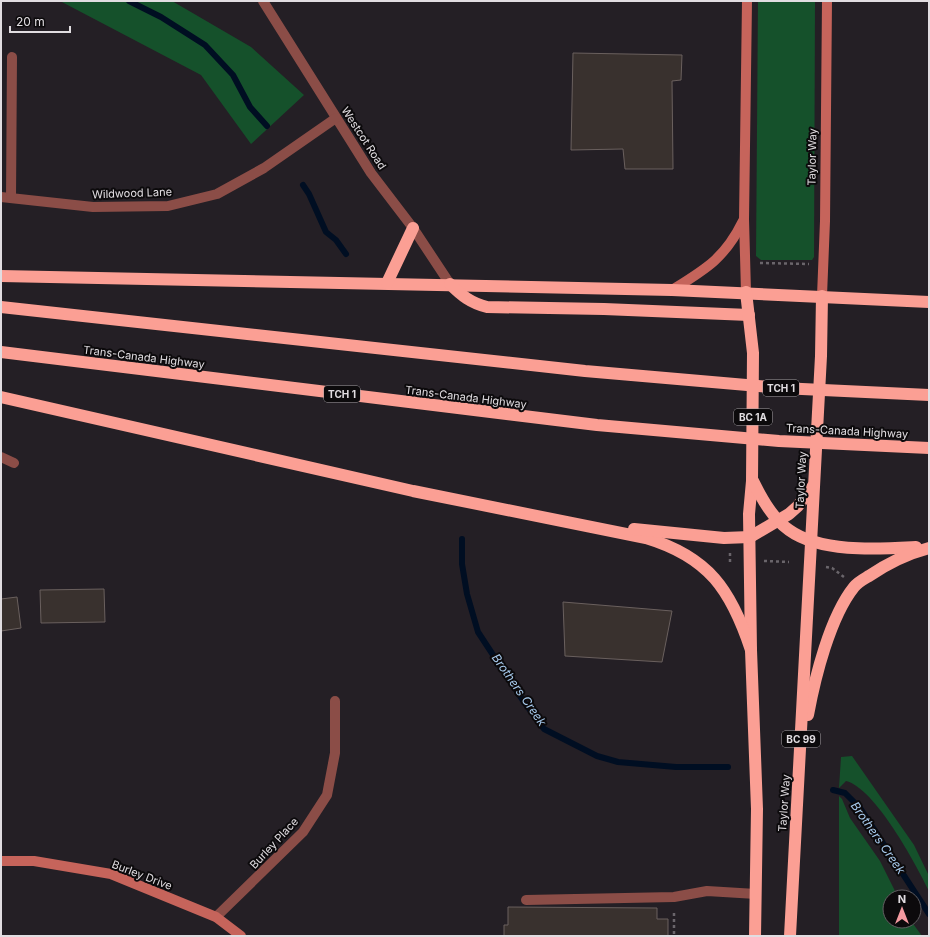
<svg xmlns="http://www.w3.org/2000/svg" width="930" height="937" font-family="Inter,sans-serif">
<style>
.green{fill:#15512b}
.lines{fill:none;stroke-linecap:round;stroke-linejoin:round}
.stream{stroke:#000e22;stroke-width:6}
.building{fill:#39312e;stroke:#6a605e}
.path{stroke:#6a656b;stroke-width:2.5;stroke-dasharray:3 3;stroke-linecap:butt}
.lane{stroke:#8b4d47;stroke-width:10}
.street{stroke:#8b4d47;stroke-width:10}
.secondary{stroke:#c6645b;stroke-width:10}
.highway{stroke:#fb9f94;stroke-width:12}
.labels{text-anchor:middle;stroke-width:4;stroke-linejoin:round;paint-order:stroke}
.shield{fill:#0c0a0c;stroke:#a19ea1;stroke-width:1}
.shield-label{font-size:10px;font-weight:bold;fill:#e1dde1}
.street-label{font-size:11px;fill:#e1dde1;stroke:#0c0a0c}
.water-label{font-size:12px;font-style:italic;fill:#a7caed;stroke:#0c0a0c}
</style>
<rect width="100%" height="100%" fill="#241f25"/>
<g class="green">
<path d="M60,1H172L251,47L304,95L251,144L201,75Z"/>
<path d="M758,1H815L814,257L812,260H761L756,256Z"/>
<path d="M852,756L914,845L929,876V891C916,864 875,788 846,781L839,788L841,757Z"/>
<path d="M839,796L842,799L850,818L880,861L898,897H890V921H911L922,936H839Z"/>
</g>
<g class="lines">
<g class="stream">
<path d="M129,1L161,17L205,45L233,75L250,107L267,126"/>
<path d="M303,185L309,194L326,232L336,240L346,254"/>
<path d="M462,539V564L467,594L478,632L524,702L544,729L597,756L618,762L676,767H728"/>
<path d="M833,790L845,793L860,808L929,914"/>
</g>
</g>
<g class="building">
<path d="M573,53L682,55L681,80L672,81L673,169H625L623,149L571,150Z"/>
<path d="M104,589L105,622L41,623L40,590Z"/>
<path d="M17,597L21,628L1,631V599Z"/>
<path d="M563,602L672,611L662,662L565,656Z"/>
<path d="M508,907L657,908V919H668V936H504V925H508Z"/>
</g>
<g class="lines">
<g class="path">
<path d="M760,263L809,264"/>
<path d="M730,553V562"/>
<path d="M764,561L789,562"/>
<path d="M826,567L832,568L844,577"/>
<path d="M674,913V936"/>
</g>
<path class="lane" d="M526,900L674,897L707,891L756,894"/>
<g class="street">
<path d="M263,1L371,173L413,228L450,284"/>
<path d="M1,197L93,207L168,206L217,194L264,168L336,118"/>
<path d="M11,198L12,57"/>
<path d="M1,457L14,463"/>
<path d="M216,917L303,832L327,795L335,753V701"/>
</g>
<g class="secondary">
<path d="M672,290C706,269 725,258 743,221"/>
<path d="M746,292L744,219L747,1"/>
<path d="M822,296L825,221L827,1"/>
<path d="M1,861H34L111,874L216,917L241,936"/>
</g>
<g class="highway">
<path d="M1,276L672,290L929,302"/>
<path d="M387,283L413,228"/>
<path d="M450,284C462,296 471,303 487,307L604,309L749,315"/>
<path d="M746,292L753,353L752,481L749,514L751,650L757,809L755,936"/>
<path d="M1,307L585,371L781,388L929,395"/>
<path d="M1,352L597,425L779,441L929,448"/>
<path d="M1,397L413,491L646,538C709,557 731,590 751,650"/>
<path d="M753,481C762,499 773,519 789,530C821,553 878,549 916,547"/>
<path d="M634,529L724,538L750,537L789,514L798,506L813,486"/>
<path d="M808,715C815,677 830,617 854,587C858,582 864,579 869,576C888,563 906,554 929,548"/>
<path d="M790,936L821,356L822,296"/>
</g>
</g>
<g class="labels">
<g class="shield">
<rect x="763" y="380" width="36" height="16" rx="3"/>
<rect x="324" y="386" width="36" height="16" rx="3"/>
<rect x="734" y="409" width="38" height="16" rx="3"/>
<rect x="782" y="731" width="38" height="16" rx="3"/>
</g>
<g class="shield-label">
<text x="781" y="392">TCH 1</text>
<text x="342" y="398">TCH 1</text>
<text x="753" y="421">BC 1A</text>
<text x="801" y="743">BC 99</text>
</g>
<g class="street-label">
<text transform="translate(364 138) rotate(57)" y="4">Westcot Road</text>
<text transform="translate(812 157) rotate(-89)" y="4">Taylor Way</text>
<text transform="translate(132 193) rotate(-2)" y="4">Wildwood Lane</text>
<text transform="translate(144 357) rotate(7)" y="4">Trans-Canada Highway</text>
<text transform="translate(466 397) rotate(7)" y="4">Trans-Canada Highway</text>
<text transform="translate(847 431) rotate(3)" y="4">Trans-Canada Highway</text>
<text transform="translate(801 480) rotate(-87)" y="4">Taylor Way</text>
<text transform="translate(784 803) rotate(-86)" y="4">Taylor Way</text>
<text transform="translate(274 843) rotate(-47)" y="4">Burley Place</text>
<text transform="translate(142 875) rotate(21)" y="4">Burley Drive</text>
</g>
<g class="water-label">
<text transform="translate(519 690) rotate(55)" y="4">Brothers Creek</text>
<text transform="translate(878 838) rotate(55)" y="4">Brothers Creek</text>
</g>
</g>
<rect width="930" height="937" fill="none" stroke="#e1dde1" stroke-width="4"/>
<g transform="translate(902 909)"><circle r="19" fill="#0c0a0c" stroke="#615e61"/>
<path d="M0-3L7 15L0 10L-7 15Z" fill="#f49aa0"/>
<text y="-6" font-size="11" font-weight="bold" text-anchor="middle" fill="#e1dde1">N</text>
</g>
<path d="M10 26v6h60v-6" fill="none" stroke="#e1dde1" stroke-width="2"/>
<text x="16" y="26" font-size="12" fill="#e1dde1" stroke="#0c0a0c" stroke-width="3" paint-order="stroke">20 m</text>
</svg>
